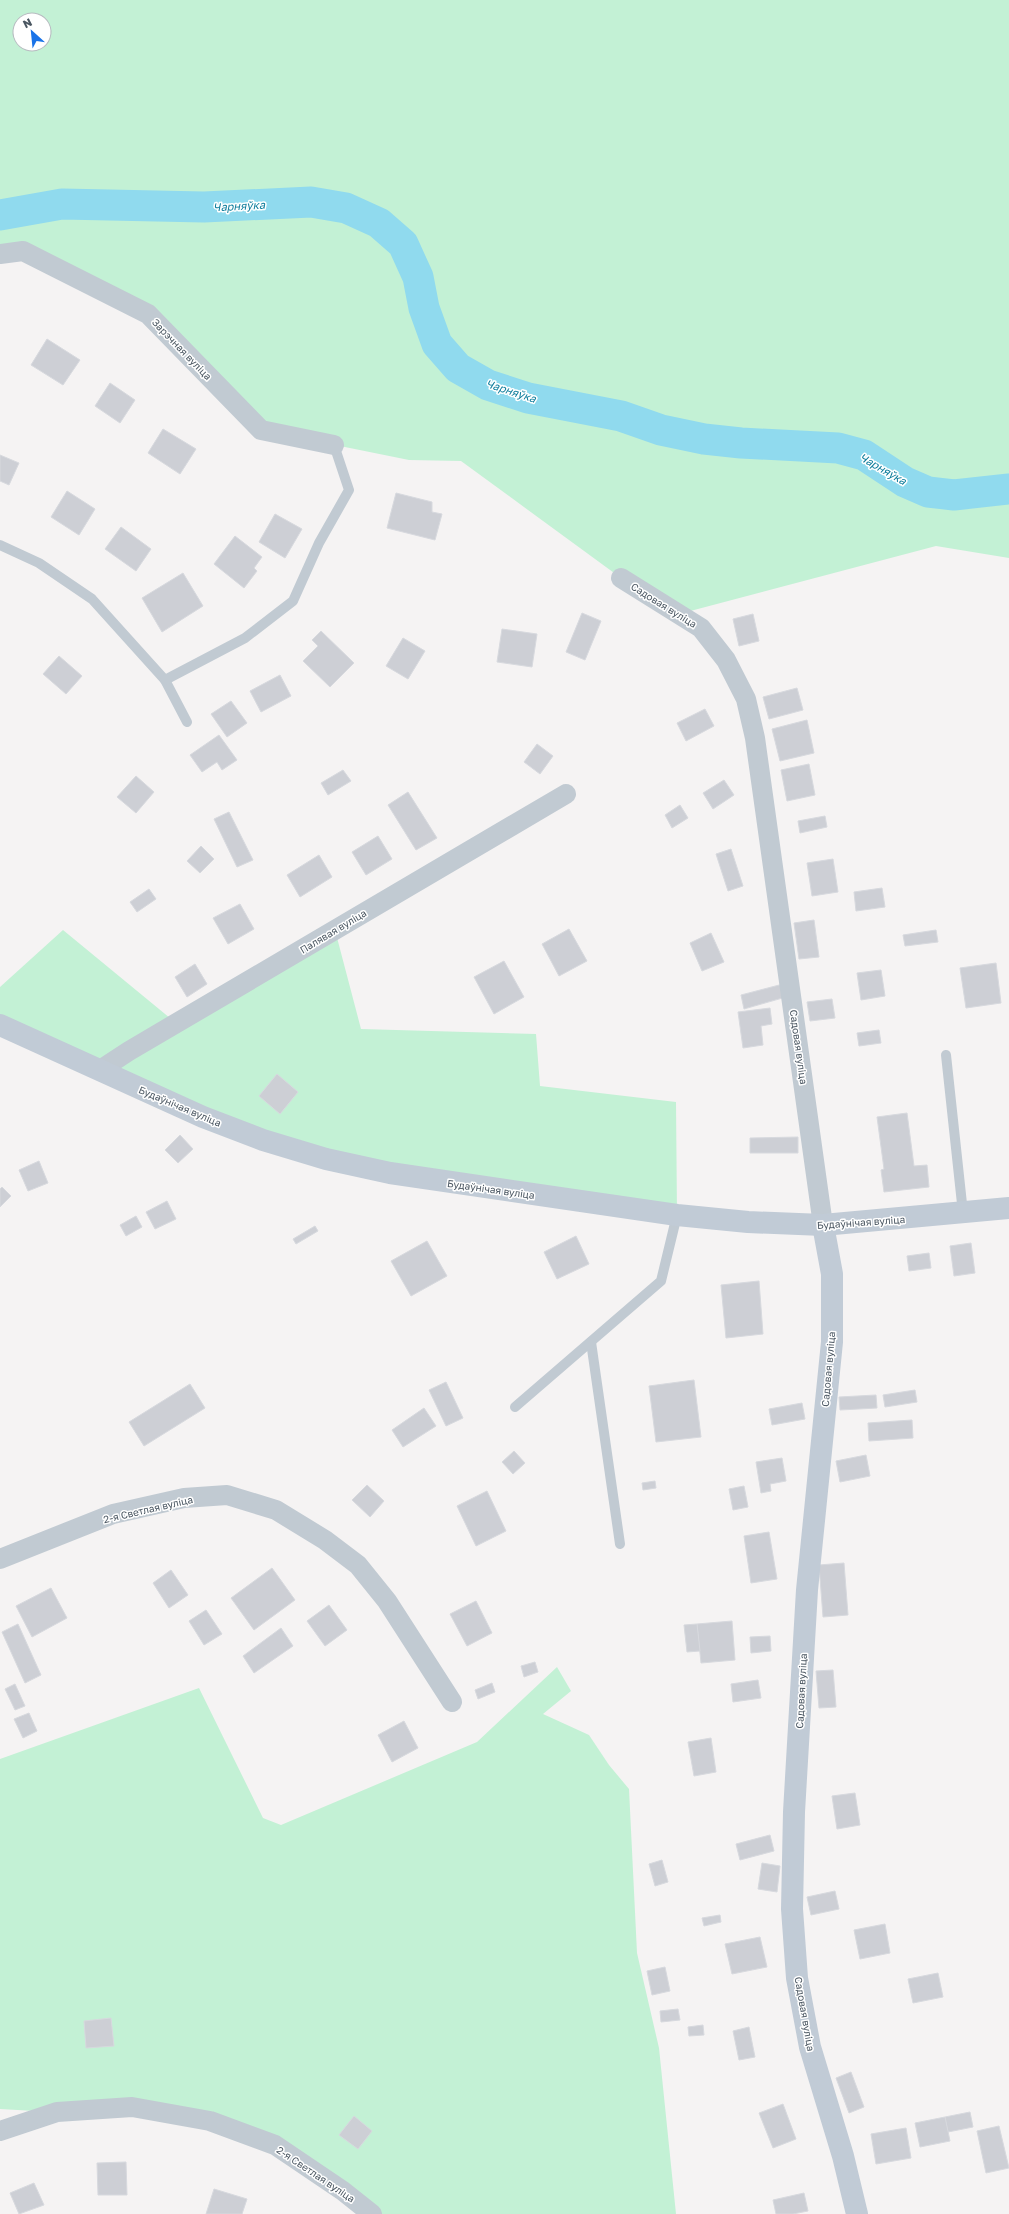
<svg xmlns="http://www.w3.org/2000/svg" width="1009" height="2214" font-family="'Golos Text',sans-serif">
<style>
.green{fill:#c3f1d5;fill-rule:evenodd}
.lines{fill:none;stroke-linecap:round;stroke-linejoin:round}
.river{stroke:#90daee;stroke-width:31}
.building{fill:#cdcfd5;stroke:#d7d9de}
.lane{stroke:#c1cad2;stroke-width:10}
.street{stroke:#c1cad2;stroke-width:20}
.secondary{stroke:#c1cbd6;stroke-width:22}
.labels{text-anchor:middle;stroke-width:3;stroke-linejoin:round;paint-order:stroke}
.street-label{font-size:10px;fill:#4a5661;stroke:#fff}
.water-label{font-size:11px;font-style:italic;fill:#0c7c9b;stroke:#fff}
</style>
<rect width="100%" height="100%" fill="#f5f3f3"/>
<g class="green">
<path d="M0,0H1009V558L936,546L679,614L621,578L461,461L409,460L261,430L148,314L23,251L0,254ZM20,20H44V44H20Z"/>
<path d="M63,930L176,1023L335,930L361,1029L536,1034L540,1086L676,1102L677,1215L326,1159L0,1025V987Z"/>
<path d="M557,1667L571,1691L543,1714L589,1735L609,1765L629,1789L637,1953L659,2048L676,2214H372L343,2191L210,2121L0,2109V1759L199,1688L263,1818L281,1825L477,1742Z"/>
</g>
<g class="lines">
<path class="river" d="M0,215L62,204L204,207L311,202L346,208L379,223L403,244L418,277L424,308L437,344L458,368L488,385L528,398L621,416L661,430L704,439L741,443L838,448L864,455L905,482L928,492L954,495L1009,489"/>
</g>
<g class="building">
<path d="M47,339L80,360L63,385L31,365Z"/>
<path d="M110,383L135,400L120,423L95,406Z"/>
<path d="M163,429L196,449L180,474L148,453Z"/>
<path d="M0,455L19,463L9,485L0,481Z"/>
<path d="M67,491L95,509L79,535L51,517Z"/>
<path d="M396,493L432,502V512L442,514L435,540L387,528Z"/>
<path d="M275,514L302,529L285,558L259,542Z"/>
<path d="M121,527L151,549L136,571L105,549Z"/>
<path d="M235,536L262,557L254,568L257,571L244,588L214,564Z"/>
<path d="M183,573L203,606L162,632L142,598Z"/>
<path d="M582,613L601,621L585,660L566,652Z"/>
<path d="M753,614L759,641L739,646L733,619Z"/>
<path d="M502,629L537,634L532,667L497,662Z"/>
<path d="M321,631L354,663L330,687L303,661L318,646L312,640Z"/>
<path d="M403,638L425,651L408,679L386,666Z"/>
<path d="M59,656L82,676L66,694L43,674Z"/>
<path d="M280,675L291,696L261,712L250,691Z"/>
<path d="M797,688L803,710L769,719L763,697Z"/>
<path d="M231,701L247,723L227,737L211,714Z"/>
<path d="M705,709L714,726L686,741L677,723Z"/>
<path d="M807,720L814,753L780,761L772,729Z"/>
<path d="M219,735L237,760L222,770L217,762L202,772L190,755Z"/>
<path d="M537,744L553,756L540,774L524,762Z"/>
<path d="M809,764L815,795L787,801L781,770Z"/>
<path d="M343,770L351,781L328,795L321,783Z"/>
<path d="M136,776L154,792L136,813L117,797Z"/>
<path d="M724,780L734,795L713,809L703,793Z"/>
<path d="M408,792L437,838L416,850L388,805Z"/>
<path d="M680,805L688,818L672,828L665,815Z"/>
<path d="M229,812L253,860L237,867L214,819Z"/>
<path d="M825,816L827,827L800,833L798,821Z"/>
<path d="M378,836L392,859L366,875L352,852Z"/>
<path d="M201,846L214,859L200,873L187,861Z"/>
<path d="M731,849L743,886L728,891L716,854Z"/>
<path d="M319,855L332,877L300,897L287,875Z"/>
<path d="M833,859L838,892L812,896L807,863Z"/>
<path d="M882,888L885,907L856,911L854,892Z"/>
<path d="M149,889L156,899L137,912L130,902Z"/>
<path d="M240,904L254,929L228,944L213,918Z"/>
<path d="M814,920L819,957L799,959L794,923Z"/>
<path d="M569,929L587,961L559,976L542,944Z"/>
<path d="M936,930L938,942L905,946L903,935Z"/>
<path d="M711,933L724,962L702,971L690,943Z"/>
<path d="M504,961L524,997L494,1014L474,977Z"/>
<path d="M996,963L1001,1003L966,1008L960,968Z"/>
<path d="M195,964L207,984L187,997L175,977Z"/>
<path d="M881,970L885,996L861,1000L857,973Z"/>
<path d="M783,984L786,997L744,1009L741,995Z"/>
<path d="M832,999L835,1018L810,1021L807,1002Z"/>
<path d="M770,1008L772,1024L761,1026L763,1045L743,1048L738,1012Z"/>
<path d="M879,1030L881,1043L859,1046L857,1033Z"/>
<path d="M277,1074L298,1092L280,1114L259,1096Z"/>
<path d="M907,1113L914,1166L927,1165L929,1187L884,1192L881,1170L884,1169L877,1117Z"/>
<path d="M180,1135L193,1149L178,1163L165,1150Z"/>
<path d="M798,1137V1153H750V1138Z"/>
<path d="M39,1161L48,1183L28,1191L19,1170Z"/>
<path d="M2,1187L11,1196L0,1207V1189Z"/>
<path d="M167,1201L176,1219L155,1229L146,1212Z"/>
<path d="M136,1216L142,1227L126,1236L120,1225Z"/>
<path d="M315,1226L318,1231L296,1244L293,1239Z"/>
<path d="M576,1236L589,1264L557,1279L544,1252Z"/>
<path d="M427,1241L447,1276L411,1296L391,1261Z"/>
<path d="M971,1243L975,1273L954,1276L950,1246Z"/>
<path d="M929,1253L931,1268L909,1271L907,1256Z"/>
<path d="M759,1281L763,1334L726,1338L721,1285Z"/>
<path d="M694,1380L701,1437L656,1442L649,1386Z"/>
<path d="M446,1382L463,1418L446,1426L429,1390Z"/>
<path d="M190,1384L205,1408L144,1446L129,1422Z"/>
<path d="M915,1390L917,1402L885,1407L883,1395Z"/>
<path d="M876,1395L877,1408L840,1410L839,1397Z"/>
<path d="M802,1403L805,1419L772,1425L769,1409Z"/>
<path d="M424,1408L436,1426L403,1447L392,1430Z"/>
<path d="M912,1420L913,1438L869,1441L868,1423Z"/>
<path d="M514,1451L525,1463L513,1474L502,1462Z"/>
<path d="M866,1455L870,1476L840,1482L836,1461Z"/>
<path d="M782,1458L786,1481L770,1484L771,1491L761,1493L756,1462Z"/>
<path d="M655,1481L656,1488L643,1490L642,1483Z"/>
<path d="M367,1485L384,1501L370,1517L352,1500Z"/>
<path d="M744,1486L748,1507L733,1510L729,1489Z"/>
<path d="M487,1491L506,1531L476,1546L457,1506Z"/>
<path d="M769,1532L777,1579L751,1583L744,1536Z"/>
<path d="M844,1563L848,1615L823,1617L819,1565Z"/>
<path d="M272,1568L295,1600L254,1630L231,1598Z"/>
<path d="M171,1570L188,1595L169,1608L153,1583Z"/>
<path d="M51,1588L67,1618L32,1637L16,1606Z"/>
<path d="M476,1601L492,1633L467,1646L450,1614Z"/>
<path d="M329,1605L347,1630L325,1646L307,1621Z"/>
<path d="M206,1610L222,1634L204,1645L189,1621Z"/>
<path d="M732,1621L735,1660L701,1663L697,1624Z"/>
<path d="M18,1624L41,1675L25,1683L2,1632Z"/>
<path d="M697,1624L700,1651L687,1652L684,1625Z"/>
<path d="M281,1628L293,1646L254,1673L243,1656Z"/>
<path d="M770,1636L771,1651L751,1653L750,1637Z"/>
<path d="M535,1662L538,1672L524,1677L521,1666Z"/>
<path d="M833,1670L836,1707L819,1708L816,1671Z"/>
<path d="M758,1680L761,1698L733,1702L731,1684Z"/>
<path d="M492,1683L495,1692L478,1699L475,1690Z"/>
<path d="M15,1684L25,1706L15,1710L5,1689Z"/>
<path d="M29,1713L37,1731L23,1738L14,1719Z"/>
<path d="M404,1721L418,1748L392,1762L378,1735Z"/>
<path d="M711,1738L716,1772L694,1776L688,1742Z"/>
<path d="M855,1793L860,1825L837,1829L832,1796Z"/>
<path d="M770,1835L774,1851L740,1860L736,1844Z"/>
<path d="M662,1860L668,1882L655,1886L649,1864Z"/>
<path d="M762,1863L780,1866L777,1892L758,1889Z"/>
<path d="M835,1891L839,1909L811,1915L807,1897Z"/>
<path d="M720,1915L721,1922L704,1926L702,1918Z"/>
<path d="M885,1924L890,1953L860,1959L854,1930Z"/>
<path d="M760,1937L767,1967L732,1974L725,1944Z"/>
<path d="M665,1967L670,1991L652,1995L647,1971Z"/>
<path d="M938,1973L943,1997L913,2003L908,1979Z"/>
<path d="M678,2009L680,2020L661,2022L660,2011Z"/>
<path d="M111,2018L114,2046L86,2048L84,2021Z"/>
<path d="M703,2025L704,2035L689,2036L688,2027Z"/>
<path d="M749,2027L755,2057L739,2060L733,2031Z"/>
<path d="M851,2072L864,2107L849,2113L836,2078Z"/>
<path d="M783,2104L796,2139L773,2148L759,2113Z"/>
<path d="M970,2112L973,2127L948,2132L945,2117Z"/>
<path d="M354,2116L372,2131L358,2149L339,2135Z"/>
<path d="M945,2117L950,2141L920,2147L915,2123Z"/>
<path d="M999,2126L1009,2168L986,2173L977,2131Z"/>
<path d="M906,2128L911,2158L876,2164L871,2134Z"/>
<path d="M126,2162L127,2195H98L97,2163Z"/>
<path d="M34,2183L44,2205L19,2214L10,2193Z"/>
<path d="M214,2189L247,2199L242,2214H206Z"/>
<path d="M804,2193L808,2211L793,2214H776L773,2200Z"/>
</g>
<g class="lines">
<g class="lane">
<path d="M0,545L39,563L92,599L165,680L187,722"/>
<path d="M165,680L245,638L293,601L319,543L349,490L334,445"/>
<path d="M946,1055L963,1213"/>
<path d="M591,1342L620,1544"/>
<path d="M515,1407L661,1281L677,1215"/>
</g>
<g class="street">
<path d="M0,254L23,251L148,314L261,430L334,445"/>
<path d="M621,578L701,628L726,660L746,699L755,738L823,1225"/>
<path d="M100,1070L129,1051L566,794"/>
<path d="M0,1559L113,1514L184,1498L227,1495L276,1510L325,1540L358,1565L387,1601L452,1702"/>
<path d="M0,2131L57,2112L132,2107L210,2121L275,2145L343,2191L372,2214"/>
</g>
<g class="secondary">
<path d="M0,1025L203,1117L263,1140L326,1159L390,1173L677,1215L748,1222L823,1225L1009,1208"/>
<path d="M823,1225L832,1274V1342L807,1590L794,1812L792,1909L797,1978L810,2047L843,2156L857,2214"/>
</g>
</g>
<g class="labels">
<g class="street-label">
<text transform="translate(182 349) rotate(46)" y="4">Зарэчная вуліца</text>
<text transform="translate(664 605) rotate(32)" y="4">Садовая вуліца</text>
<text transform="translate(333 931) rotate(-31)" y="4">Палявая вуліца</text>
<text transform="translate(799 1047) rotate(82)" y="4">Садовая вуліца</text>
<text transform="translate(180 1106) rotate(23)" y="4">Будаўнічая вуліца</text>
<text transform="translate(491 1189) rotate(8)" y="4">Будаўнічая вуліца</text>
<text transform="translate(861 1222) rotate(-4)" y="4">Будаўнічая вуліца</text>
<text transform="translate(828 1369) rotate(-85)" y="4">Садовая вуліца</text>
<text transform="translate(148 1509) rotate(-13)" y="4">2-я Светлая вуліца</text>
<text transform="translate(801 1691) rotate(-87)" y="4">Садовая вуліца</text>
<text transform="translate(805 2014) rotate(80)" y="4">Садовая вуліца</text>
<text transform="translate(316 2174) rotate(34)" y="4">2-я Светлая вуліца</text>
</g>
<g class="water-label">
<text transform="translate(239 206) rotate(-3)" y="4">Чарняўка</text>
<text transform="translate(511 391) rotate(18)" y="4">Чарняўка</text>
<text transform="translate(883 469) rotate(30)" y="4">Чарняўка</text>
</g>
</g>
<g transform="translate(32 32) rotate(333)"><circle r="19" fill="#ffffff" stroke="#b7bbc0"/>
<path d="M0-3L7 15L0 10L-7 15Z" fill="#1a73e8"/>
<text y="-6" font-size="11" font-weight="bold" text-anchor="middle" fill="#4a5661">N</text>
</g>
</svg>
